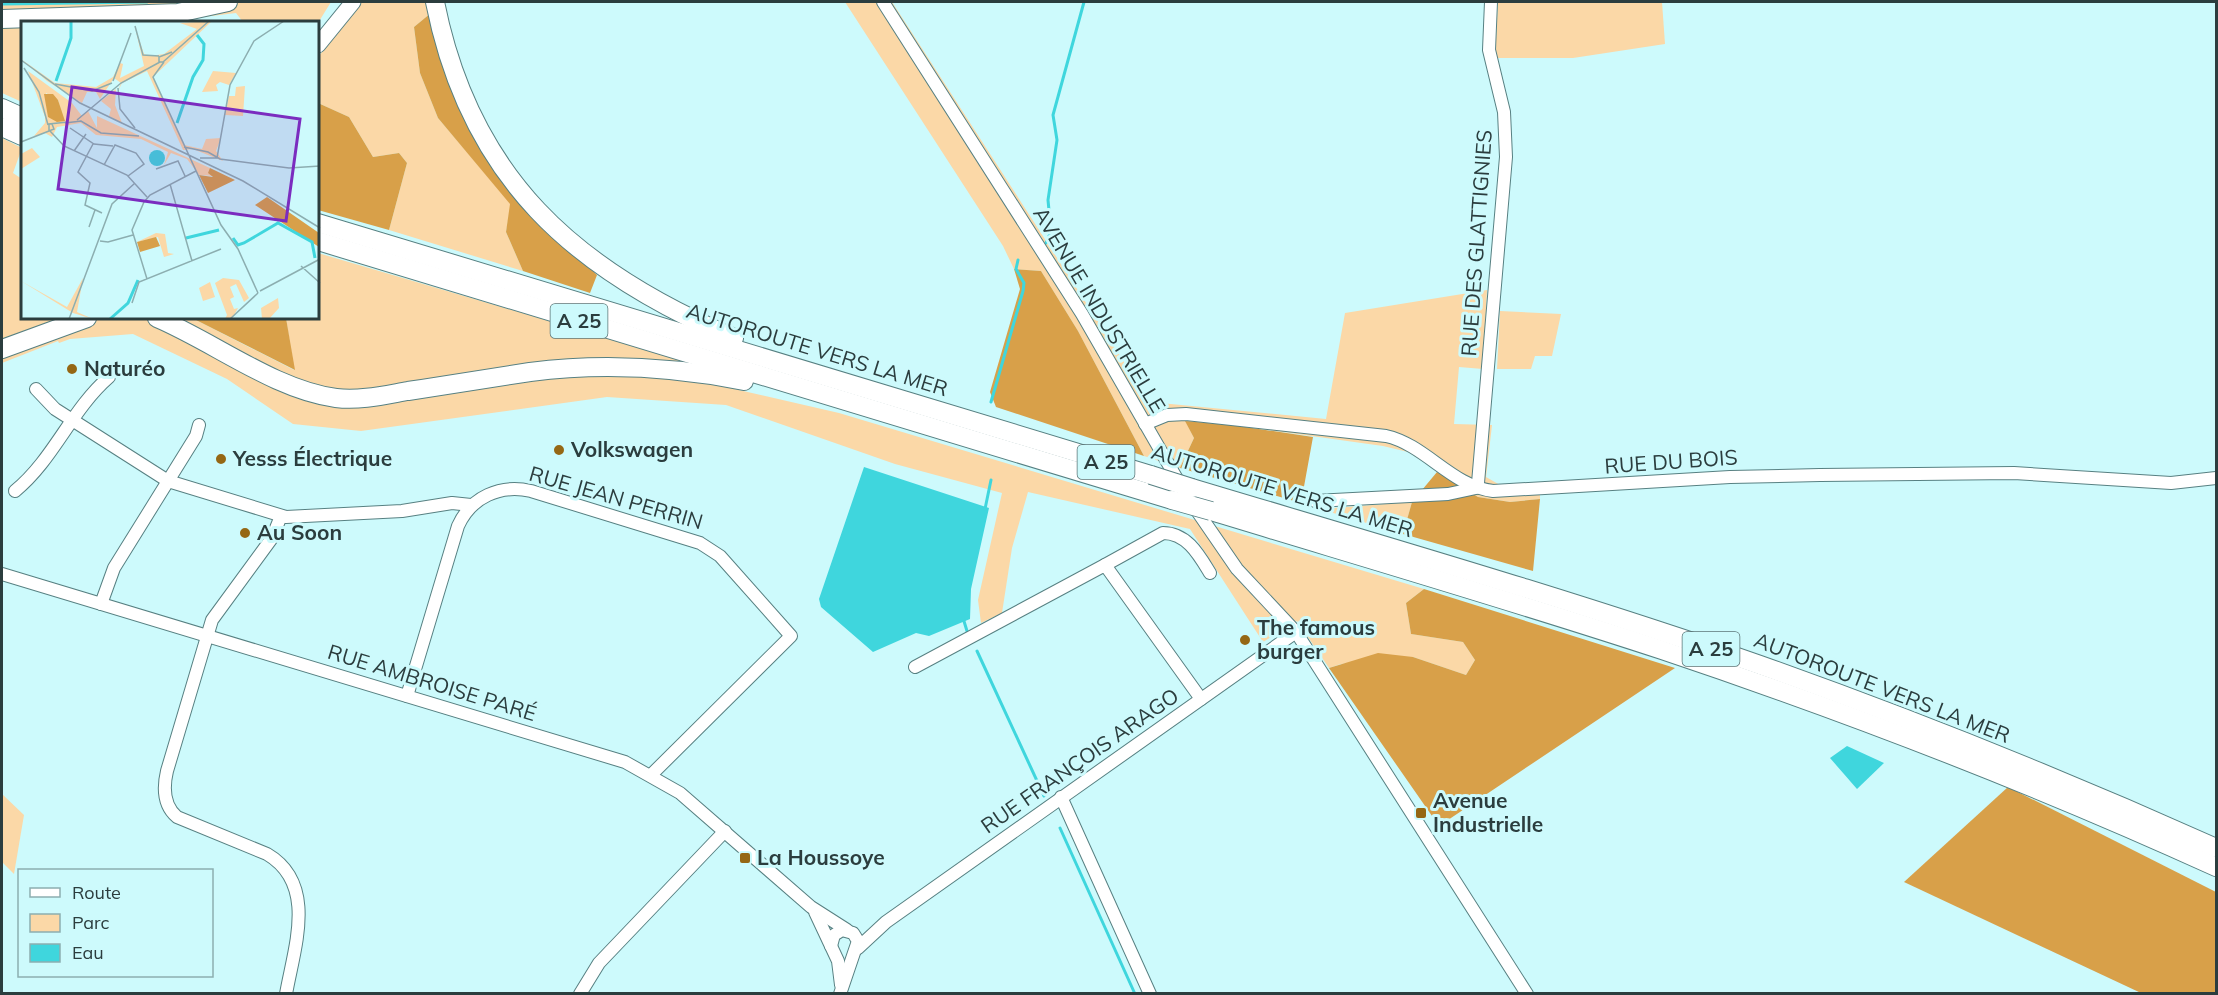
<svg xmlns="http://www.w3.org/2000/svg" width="2218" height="995" font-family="Mulish,sans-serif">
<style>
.green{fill:#fbd8a7}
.forest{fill:#d8a049}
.water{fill:#3fd6dd}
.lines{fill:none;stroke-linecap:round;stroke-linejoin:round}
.stream{stroke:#3fd6dd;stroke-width:3}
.minor-casing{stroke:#578082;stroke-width:14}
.major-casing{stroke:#578082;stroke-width:17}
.highway-casing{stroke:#578082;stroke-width:20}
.minor{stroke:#fff;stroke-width:12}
.major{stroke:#fff;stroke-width:15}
.highway{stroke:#fff;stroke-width:18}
.highway-bridge-casing{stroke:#578082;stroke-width:20;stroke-linecap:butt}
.highway-bridge{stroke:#fff;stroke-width:18}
.poi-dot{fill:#956714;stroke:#cdfafc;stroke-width:2}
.labels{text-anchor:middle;stroke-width:6;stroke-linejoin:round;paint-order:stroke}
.shield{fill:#cdfafc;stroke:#5c7677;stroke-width:1.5}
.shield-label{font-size:20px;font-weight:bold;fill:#2b3d3e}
.street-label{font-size:21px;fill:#2b3d3e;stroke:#cdfafc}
.poi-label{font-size:21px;font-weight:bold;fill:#2b3d3e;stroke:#cdfafc;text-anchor:start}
.inset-river{fill:none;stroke:#3fd6dd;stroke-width:3}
.inset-road{fill:none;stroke:#8caeb0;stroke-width:1.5}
.view{fill:#7b2cbf;fill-opacity:0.15;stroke:#7b2cbf;stroke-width:3}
.inset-edge{fill:none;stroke:#2b3d3e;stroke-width:3}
</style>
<rect width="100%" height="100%" fill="#cdfafc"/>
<g class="green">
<path d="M2,2H331L318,23L243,22L236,13L162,22H22V102L2,93Z"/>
<path d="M361,2H429L431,13L414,27L420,73L438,118L511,204L506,232L523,271L389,230L407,163L399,153L373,157L349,117L318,103V57Z"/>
<path d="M845,2H892L1150,402L1326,419L1345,313L1487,290L1483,369L1459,367L1454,424L1492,425L1486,477L1500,485L1540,482V499L1510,502L1478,497L1408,452L1383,446L1239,426L1186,422L1194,438L1180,468L1144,456L1078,331L1041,271L1014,269L1003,246Z"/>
<path d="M1498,2H1662L1665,44L1573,58H1495Z"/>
<path d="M2,138L22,148L13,173L22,179V318H192L294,370L286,318H318V253L689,362L691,379L839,413L1424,589L1406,603L1411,634L1463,642L1475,660L1466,675L1413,657L1341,664L1329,668L1297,621L1263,642L1190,529L1028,492L1012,548L1002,613L981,623L978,600L1002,493L895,464L726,405L607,397L361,431L293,424L227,379L133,334L70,339L59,343L58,341L2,363Z"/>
<path d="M1500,311L1561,314L1552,356H1535L1531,369H1497Z"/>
<path d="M1412,502L1403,534L1320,509Z"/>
<path d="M2,794L24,815L14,874L2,862Z"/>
</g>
<g class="forest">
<path d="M431,13L522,204L597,275L590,293L523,271L506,232L510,204L438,118L420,73L414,27Z"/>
<path d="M318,103L349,117L373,157L399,153L407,163L389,230L318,210Z"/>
<path d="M1014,269L1041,271L1078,331L1144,456L996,407L990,392L1020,289Z"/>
<path d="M192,318H286L295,370Z"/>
<path d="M1185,421L1239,426L1313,437L1301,503L1180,468L1194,438Z"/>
<path d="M1437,472L1478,497L1510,502L1540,499L1533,571L1403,534L1412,502Z"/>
<path d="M1424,589L1675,668L1439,826L1329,668L1378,653L1413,657L1466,675L1475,660L1463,642L1411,634L1406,603Z"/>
<path d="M2008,787L2216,892V993H2141L1904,882Z"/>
</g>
<g class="water">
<path d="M864,467L989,508L971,589L970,619L929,636L916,633L873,652L821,607L819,599Z"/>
<path d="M1847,746L1884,763L1857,789L1830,758Z"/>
</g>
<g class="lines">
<g class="stream">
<path d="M2,4L147,2"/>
<path d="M1046,243L1051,231L1048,200L1057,140L1053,115L1084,2"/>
<path d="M991,402L1023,291L1024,283L1016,269L1018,260"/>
<path d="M985,509L991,480"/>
<path d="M963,618L967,631"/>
<path d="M977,651L1044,796"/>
<path d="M1060,828L1135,994"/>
</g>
<defs>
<g id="minor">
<path d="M883,2L1082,314L1181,486"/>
<path d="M36,389L55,409L168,481L286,517L402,511L452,503L471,505"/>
<path d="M1145,424L1167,415L1186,414L1386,436C1426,445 1451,486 1493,491L1730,477L1820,475L2014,473L2171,483L2216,478"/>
<path d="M15,491C54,459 71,410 109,377"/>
<path d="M1315,501L1448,494L1476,488L1478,483L1506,157L1504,112L1489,50L1491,2"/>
<path d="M1193,505L1237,569L1296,632L1527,994"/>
<path d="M281,516L272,538L212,620L167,771C163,788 163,805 177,817L267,854C318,884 294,948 286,994"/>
<path d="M1105,565L1163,533C1187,533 1199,555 1210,573"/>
<path d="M2,574L625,762L680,793L811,907L847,930"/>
<path d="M101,604L114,568L196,436L199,425"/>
<path d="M915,667L1105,565L1201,699"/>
<path d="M407,696L458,526C471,497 500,484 531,491L700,543L720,556L791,636L651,775"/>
<path d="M1061,797L1150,994"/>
<path d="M815,912L838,961L841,985"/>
<path d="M831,946L834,935L842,930L853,933L858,941L840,994"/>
<path d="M858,948L886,922L1296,632"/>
<path d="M580,994L599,963L725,831"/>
</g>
<path id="major" d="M318,45L353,2"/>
<g id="highway">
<path d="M435,2C470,178 574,270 734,338"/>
<path d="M2,19L178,13L228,2"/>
<path d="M2,108L22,117"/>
<path d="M2,127L22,136"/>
<path d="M318,223L1151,475"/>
<path d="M318,241L1172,500"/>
<path d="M157,318C214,342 275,390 336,398C360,401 385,395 408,391C449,385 490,378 530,372C601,363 674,367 744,381"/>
<path d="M2,349L87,318"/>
<path d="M1192,488C1382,545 1573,600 1760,665C1915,720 2067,781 2216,848"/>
<path d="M1211,511C1362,557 1513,601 1662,650C1850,713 2036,785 2216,867"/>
</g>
</defs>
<use href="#minor" class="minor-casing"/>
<use href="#major" class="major-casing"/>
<use href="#highway" class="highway-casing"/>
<use href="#minor" class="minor"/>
<use href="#major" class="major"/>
<use href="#highway" class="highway"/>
<defs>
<g id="highway-bridge">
<path d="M1151,475L1192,488"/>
<path d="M1172,500L1211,511"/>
</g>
</defs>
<use href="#highway-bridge" class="highway-bridge-casing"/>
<use href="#highway-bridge" class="highway-bridge"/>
</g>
<g class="poi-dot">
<circle cx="72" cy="369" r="6"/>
<circle cx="559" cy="450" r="6"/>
<circle cx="221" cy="459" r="6"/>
<circle cx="245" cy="533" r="6"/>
<circle cx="1245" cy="640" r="6"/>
<rect x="1415" y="807" width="12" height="12" rx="3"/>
<rect x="739" y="852" width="12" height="12" rx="3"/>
</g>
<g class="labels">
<g class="shield">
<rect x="550.5" y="304" width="57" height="34" rx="4.5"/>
<rect x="1077.5" y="445" width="57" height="34" rx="4.5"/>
<rect x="1682.5" y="632" width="57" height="34" rx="4.5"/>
</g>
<g class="shield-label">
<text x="579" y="328">A 25</text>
<text x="1106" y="469">A 25</text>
<text x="1711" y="656">A 25</text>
</g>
<g class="street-label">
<text transform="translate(1477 243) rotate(-86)" y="7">RUE DES GLATTIGNIES</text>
<text transform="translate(1099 310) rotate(59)" y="7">AVENUE INDUSTRIELLE</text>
<text transform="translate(817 350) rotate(17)" y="7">AUTOROUTE VERS LA MER</text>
<text transform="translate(1671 462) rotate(-4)" y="7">RUE DU BOIS</text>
<text transform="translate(1282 491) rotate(17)" y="7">AUTOROUTE VERS LA MER</text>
<text transform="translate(616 498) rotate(16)" y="7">RUE JEAN PERRIN</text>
<text transform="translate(432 683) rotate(17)" y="7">RUE AMBROISE PARÉ</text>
<text transform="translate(1882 688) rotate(21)" y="7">AUTOROUTE VERS LA MER</text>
<text transform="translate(1080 761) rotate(-35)" y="7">RUE FRANÇOIS ARAGO</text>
</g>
<g class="poi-label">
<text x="84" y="376">Naturéo</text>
<text x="571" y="457">Volkswagen</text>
<text x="233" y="466">Yesss Électrique</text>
<text x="257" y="540">Au Soon</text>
<text x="1257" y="635">The famous<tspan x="1257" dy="24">burger</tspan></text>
<text x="1433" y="808">Avenue<tspan x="1433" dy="24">Industrielle</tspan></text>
<text x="757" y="865">La Houssoye</text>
</g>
</g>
<g transform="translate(21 21)">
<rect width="298" height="298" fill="#cdfafc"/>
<path d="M191,0L132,56L163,124L181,128L185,118L200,117L195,130L202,140L172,128L162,129L126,50L101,62L97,70L100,62L93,57L79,78L75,71H66L61,82L26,60L0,38L34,62L75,66L92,56L99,42L102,43L99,57L123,45L114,6L123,33L129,35L143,33L176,8L159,2ZM7,50L51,82L61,95L67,90L76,107V95L189,147L193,155L178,154L166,138L150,132L143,144L147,131L120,118L75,114L60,102L36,106L31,116L24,112L13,115L24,102V96ZM25,72L37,79L43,100L25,85ZM192,50L215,52L208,64L199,61L195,64L197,70L181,71ZM224,65L222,95L204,94L208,75H214L215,66ZM95,68L94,84L101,102L88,95L90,88L80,80ZM11,127L19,136L0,148V133ZM135,212L144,213L147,232L153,233L143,236L137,216L116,221ZM62,257L56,291L72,298L52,292L0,260L46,286ZM202,257L218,259L228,277L223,281L215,263L209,266L213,276L209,278L213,288L217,287L211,298H204L206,294L194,262ZM189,261L194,276L182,280L178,267ZM257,277L258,287L248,298H241L240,287Z" fill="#fbd8a7" fill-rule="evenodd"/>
<path d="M23,73H32L37,79L44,100L36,101L27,96ZM189,147L214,159L187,172L178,154L192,156L187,152ZM246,176L298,212V226L234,184ZM135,216L139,225L119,231L116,221Z" fill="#d8a049"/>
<path d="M128 137a8 8 0 1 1 16 0a8 8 0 1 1-16 0Z" fill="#3fd6dd"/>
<path class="inset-river" d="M35,60L50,17V0M156,102L172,56L182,39L183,23L176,14M165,217L198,209M212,217L217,224L223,222L257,202L291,221L294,237M89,298L107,282L117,259"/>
<path class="inset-road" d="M114,5L122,34L138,35M151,31L138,36V41H142L188,0M0,39L59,82L222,160L299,207M143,41L132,56L200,204L217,228L237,272M3,47L18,71L27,104M92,60L110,12M34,63L71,70L91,62M97,67L99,88L114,107M56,99L100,62L139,41M44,102L60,100L80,112L118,115M31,103L33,108L28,110V103L47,101M49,107L73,123L92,125M29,110L43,125L106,154L126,176M0,121L28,110M72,123L57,151L69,162L64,184L81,192M163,126L187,131L199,138L268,147L299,145M53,130L65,113M179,137H196L209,64L233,20L263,0M83,144L94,124L115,132L123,143L107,155M135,148L157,140L164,155M149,163L171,240M68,206L74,189M79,220L87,221L112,214M280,245L299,262M126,258L111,209L123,181L129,174L175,150M239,270L299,238M111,282L118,261L200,228M48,298L91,183L114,162M209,298L237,272"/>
<path class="view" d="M51,66L279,98L265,200L37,168Z"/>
<rect width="298" height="298" class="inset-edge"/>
</g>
<rect width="2218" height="995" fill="none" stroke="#2b3d3e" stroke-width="6"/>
<rect x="18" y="869" width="195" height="108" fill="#cdfafc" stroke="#8caeb0" stroke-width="1.5"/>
<rect x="30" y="888" width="30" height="9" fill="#ffffff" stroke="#8caeb0" stroke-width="1.5"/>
<text x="72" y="899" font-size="18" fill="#2b3d3e">Route</text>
<rect x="30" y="914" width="30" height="18" fill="#fbd8a7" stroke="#8caeb0" stroke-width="1.5"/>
<text x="72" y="929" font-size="18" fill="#2b3d3e">Parc</text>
<rect x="30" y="944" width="30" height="18" fill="#3fd6dd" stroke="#8caeb0" stroke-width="1.5"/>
<text x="72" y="959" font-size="18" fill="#2b3d3e">Eau</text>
</svg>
